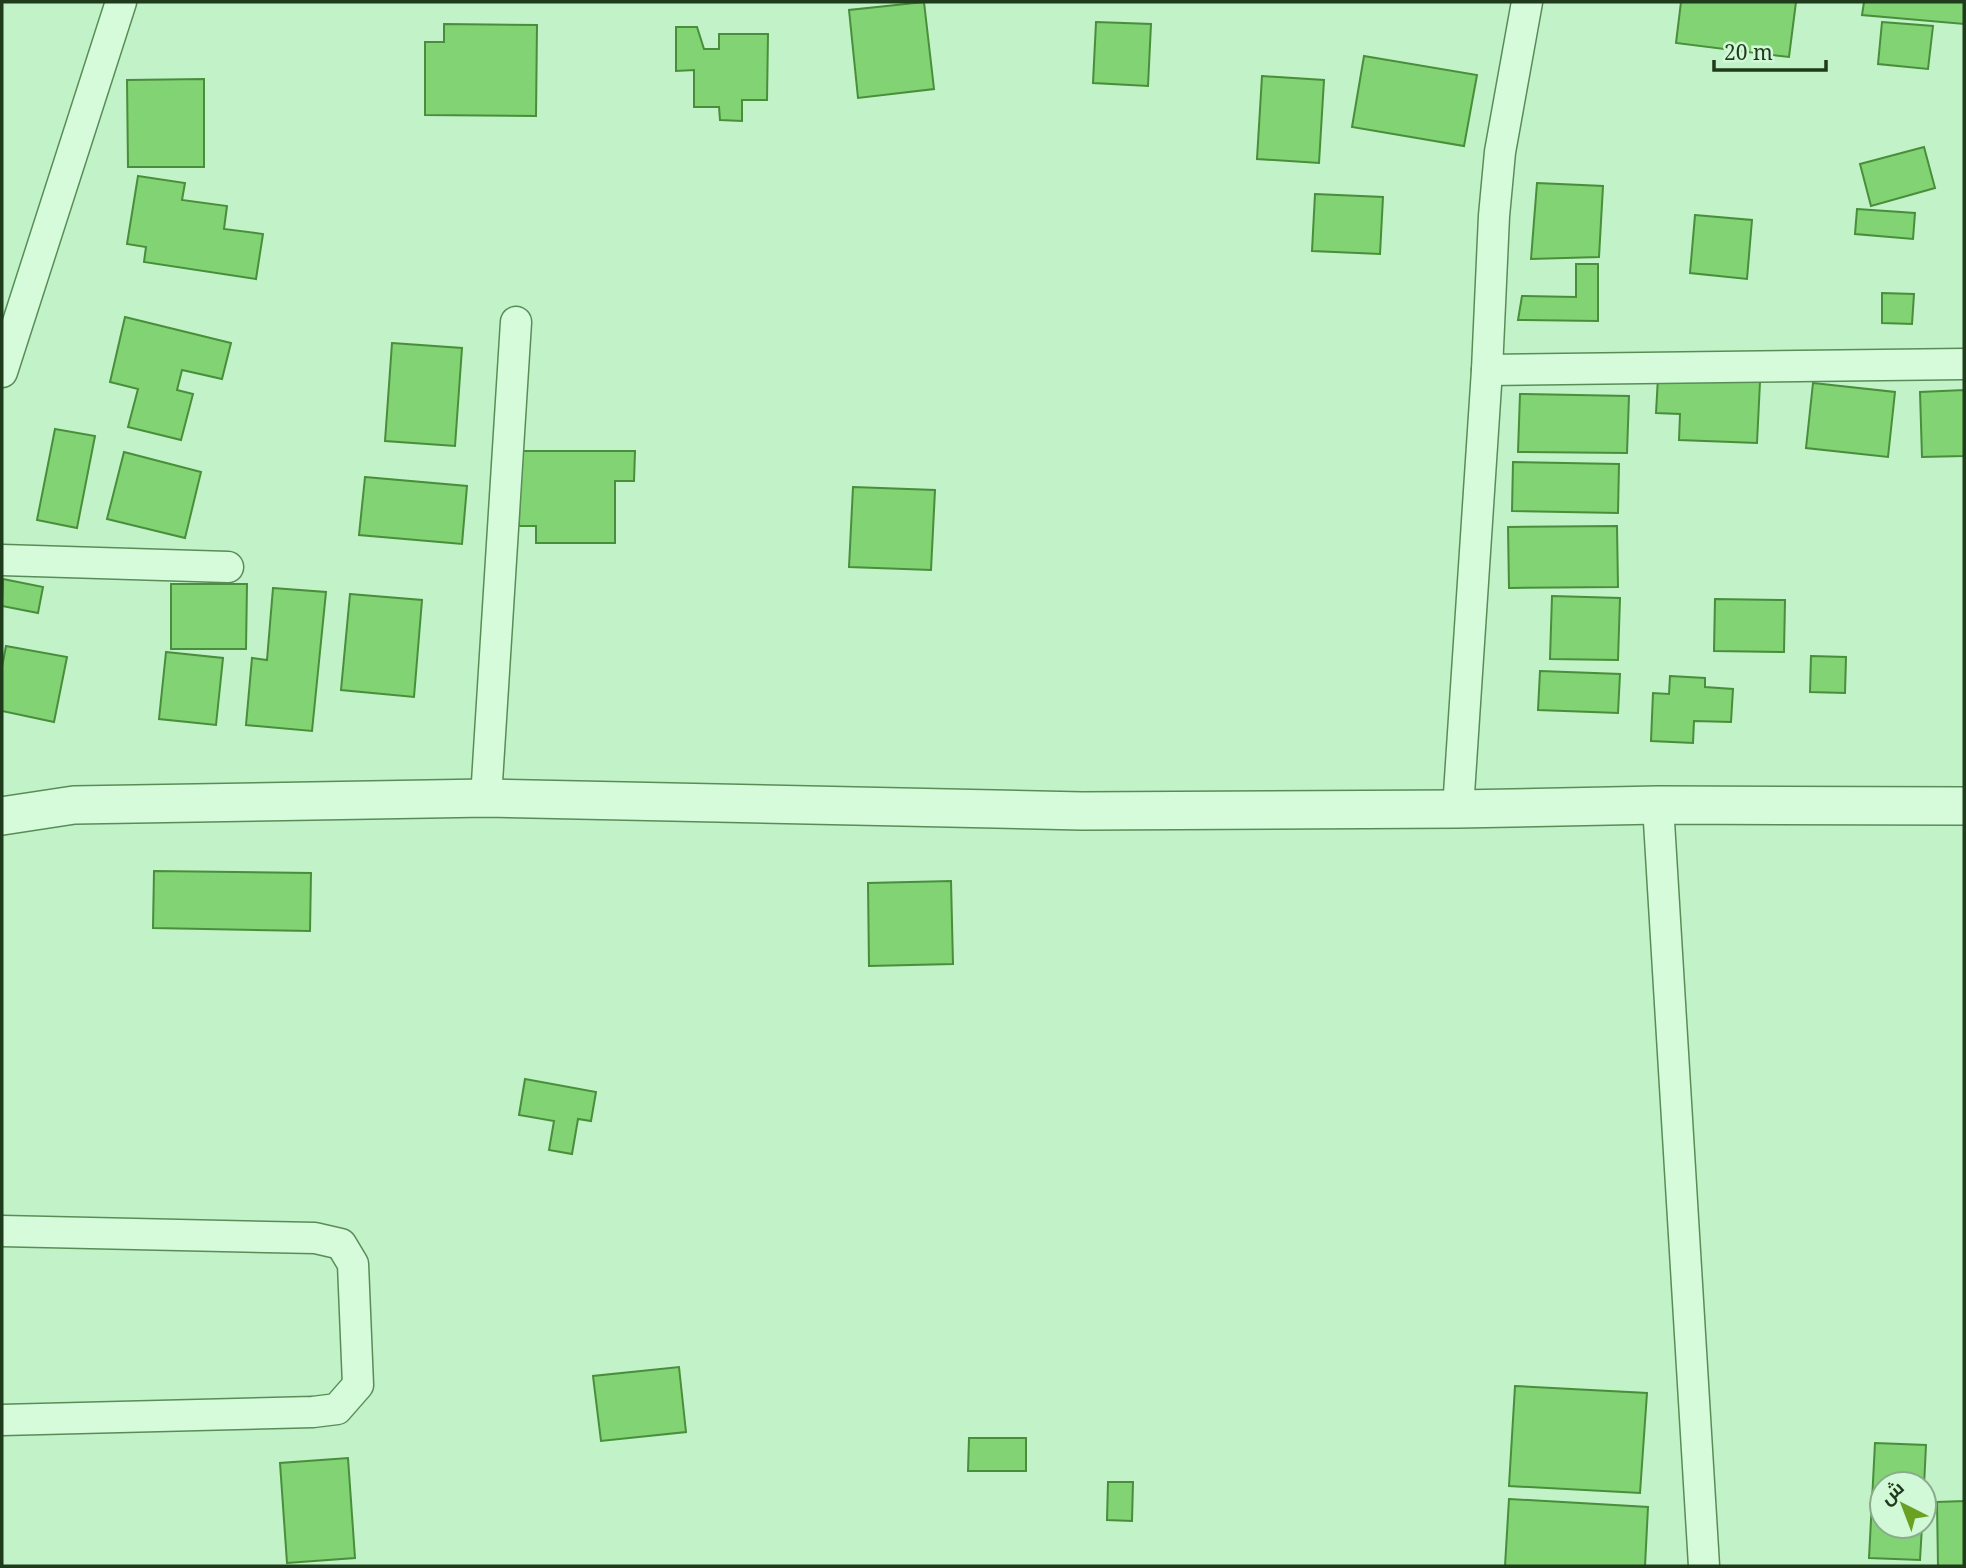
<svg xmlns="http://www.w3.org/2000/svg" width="1966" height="1568" font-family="'Noto Serif',Cairo,serif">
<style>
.building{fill:#82d374;stroke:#498e3b;stroke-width:2}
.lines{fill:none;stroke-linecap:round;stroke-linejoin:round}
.minor-casing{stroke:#598d57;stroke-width:33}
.tertiary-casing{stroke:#598d57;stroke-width:40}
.minor{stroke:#d5fbdb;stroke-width:30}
.tertiary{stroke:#d5fbdb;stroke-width:37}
</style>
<rect width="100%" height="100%" fill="#c1f2c8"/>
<g class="building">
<path d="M924,2L934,89L858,98L849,10Z"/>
<path d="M1681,2H1796L1789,57L1676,43Z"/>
<path d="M1864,2H1964V24L1862,15Z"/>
<path d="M1096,22L1151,24L1148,86L1093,83Z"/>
<path d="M1882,22L1933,26L1928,69L1878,64Z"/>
<path d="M444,24L537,25L536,116L425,115V42H444Z"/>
<path d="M676,27H697L704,49H719V34H768L767,100H742V121L720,120L719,107H694V70L676,71Z"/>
<path d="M1364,56L1477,75L1464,146L1352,127Z"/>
<path d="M1262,76L1324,80L1319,163L1257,159Z"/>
<path d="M204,79V167H128L127,80Z"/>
<path d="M1924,147L1935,188L1871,206L1860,164Z"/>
<path d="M138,176L185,183L182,200L227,206L224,229L263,234L256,279L144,262L146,247L127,244Z"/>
<path d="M1537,183L1603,186L1599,257L1531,259Z"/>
<path d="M1315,194L1383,197L1380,254L1312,251Z"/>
<path d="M1857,209L1915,213L1913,239L1855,234Z"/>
<path d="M1695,215L1752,220L1747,279L1690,273Z"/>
<path d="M1576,264H1598V321L1518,320L1522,296L1576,297Z"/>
<path d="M1882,293L1914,294L1912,324L1882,323Z"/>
<path d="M125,317L231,343L222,379L182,370L177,390L193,394L181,440L128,427L138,389L110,382Z"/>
<path d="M392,343L462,348L455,446L385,441Z"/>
<path d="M1658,377L1760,382L1757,443L1679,440L1680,414L1656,413Z"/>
<path d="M1813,383L1895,392L1888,457L1806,448Z"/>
<path d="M1964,390V456L1922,457L1920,392Z"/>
<path d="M1520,394L1629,396L1627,453L1518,452Z"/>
<path d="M55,429L95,436L77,528L37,520Z"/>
<path d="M520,451H635L634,481H615V543H536V526H519Z"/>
<path d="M124,452L201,472L185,538L107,519Z"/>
<path d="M1513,462L1619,464L1618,513L1512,511Z"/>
<path d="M365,477L467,486L462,544L359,535Z"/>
<path d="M853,487L935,490L931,570L849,567Z"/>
<path d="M1617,526L1618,587L1509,588L1508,527Z"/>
<path d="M3,579L43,587L38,613L2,606Z"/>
<path d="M171,584H247L246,649H171Z"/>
<path d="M273,588L326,592L312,731L246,725L252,658L267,660Z"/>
<path d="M350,594L422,600L414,697L341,690Z"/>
<path d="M1552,596L1620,598L1618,660L1550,659Z"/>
<path d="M1715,599L1785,600L1784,652L1714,651Z"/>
<path d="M6,646L67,657L54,722L2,711V667Z"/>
<path d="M166,652L223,658L216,725L159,719Z"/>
<path d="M1811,656L1846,657L1845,693L1810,692Z"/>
<path d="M1540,671L1620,674L1618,713L1538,710Z"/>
<path d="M1670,676L1705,678V687L1733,689L1731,722L1694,721L1693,743L1651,741L1653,693L1669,694Z"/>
<path d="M154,871L311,873L310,931L153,928Z"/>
<path d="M951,881L953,964L869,966L868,883Z"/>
<path d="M525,1079L596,1092L591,1121L578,1119L572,1154L549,1150L554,1121L519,1115Z"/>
<path d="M679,1367L686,1432L601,1441L593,1376Z"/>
<path d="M1515,1386L1647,1393L1640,1493L1509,1486Z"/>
<path d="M969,1438H1026V1471H968Z"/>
<path d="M1875,1443L1926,1445L1924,1486V1484H1882V1526H1922L1920,1560L1869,1558Z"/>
<path d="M348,1458L355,1558L287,1563L280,1463Z"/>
<path d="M1108,1482H1133L1132,1521L1107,1520Z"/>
<path d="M1509,1499L1648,1507L1645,1566H1505Z"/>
<path d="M1964,1501V1566H1938L1937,1502Z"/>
</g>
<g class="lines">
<defs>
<g id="minor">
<path d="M1487,370L1964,364"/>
<path d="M2,372L121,2"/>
<path d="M2,560L228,567"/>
<path d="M486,798L516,322"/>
<path d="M1658,805L1704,1566"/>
<path d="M1458,809L1487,370L1494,216L1500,152L1527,2"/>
<path d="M2,1231L315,1238L341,1244L353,1264L358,1385L337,1409L313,1412L2,1420"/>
</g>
<path id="tertiary" d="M2,816L74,805L486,798L1082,811L1458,809L1658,805L1964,806"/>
</defs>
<use href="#minor" class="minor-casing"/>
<use href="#tertiary" class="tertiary-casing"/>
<use href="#minor" class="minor"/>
<use href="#tertiary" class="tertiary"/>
</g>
<rect width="1966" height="1568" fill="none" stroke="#1f3b1c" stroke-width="7"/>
<g transform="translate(1903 1505) rotate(318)"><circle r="33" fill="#d1f8d7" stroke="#8aac8c" stroke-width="2"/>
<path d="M0-5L12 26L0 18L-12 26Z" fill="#6aa122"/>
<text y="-10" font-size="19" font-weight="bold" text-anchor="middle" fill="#1f3b1c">ش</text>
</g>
<path d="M1714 60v10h112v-10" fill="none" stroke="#1f3b1c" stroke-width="3.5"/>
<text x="1724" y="60" font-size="21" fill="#1f3b1c" stroke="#d1f8d7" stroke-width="5" paint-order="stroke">20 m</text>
</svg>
